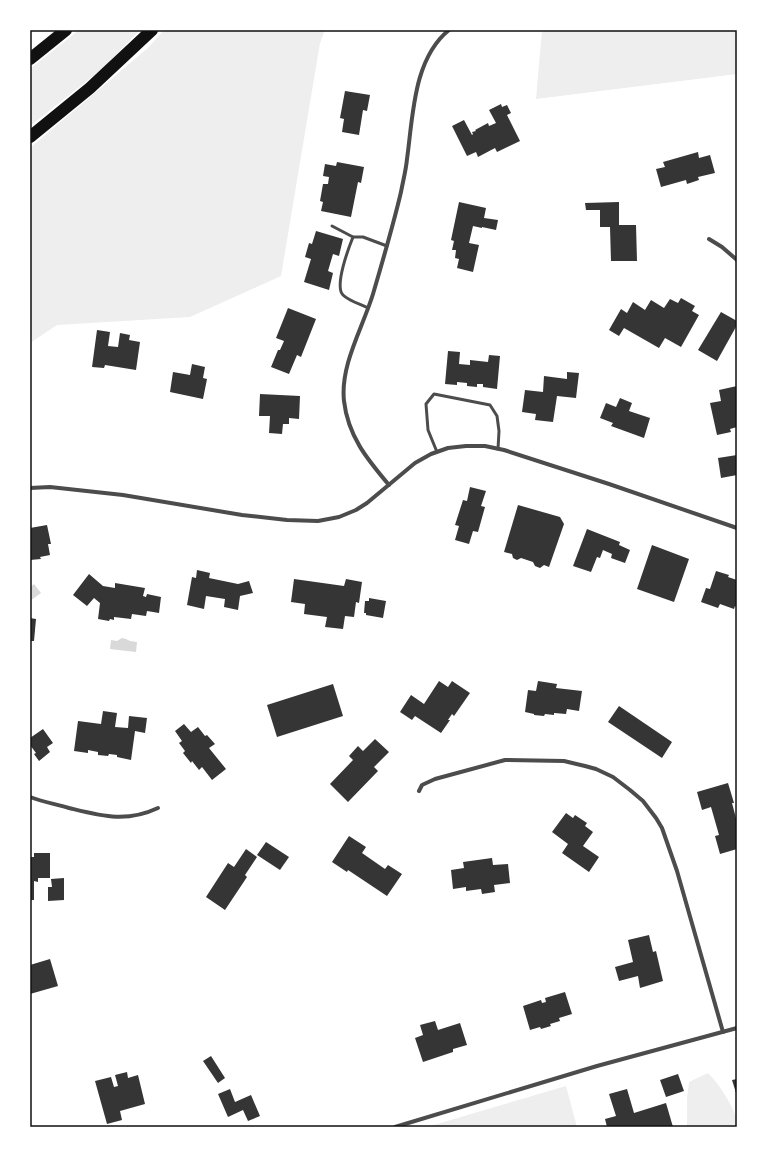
<svg xmlns="http://www.w3.org/2000/svg" width="767" height="1157" font-family="Barlow,sans-serif">
<style>
.green{fill:#eee}
.water{fill:#d9d9d9}
.building{fill:#353535}
.lines{fill:none;stroke-linecap:round;stroke-linejoin:round}
.service{stroke:#4c4c4c;stroke-width:3}
.minor{stroke:#4c4c4c;stroke-width:4}
.motorway{stroke:#111;stroke-width:12}
.neatline{fill:none;stroke:#111;stroke-width:1.5}
</style>
<rect width="100%" height="100%" fill="#fff"/>
<g class="green">
<path d="M79,30H140L102,69L30,126V69Z"/>
<path d="M164,30H325L320,43L281,276L190,317L57,325L30,343V148L149,47Z"/>
<path d="M542,30H737V74L536,99Z"/>
<path d="M708,1073C719,1084 731,1103 736,1117C737,1120 737,1124 737,1127H687V1099L689,1082Z"/>
<path d="M566,1086L577,1127H427Z"/>
</g>
<g class="water">
<path d="M34,584L41,593L30,601V587Z"/>
<path d="M122,638L126,639L130,641L137,642L136,652L110,649L111,640L117,641Z"/>
</g>
<g class="building">
<path d="M345,91L370,95L367,111L363,110L359,135L342,132L344,119L340,118Z"/>
<path d="M501,104L502,107L507,105L511,113L507,115L520,141L497,152L495,148L478,157L476,152L467,156L452,126L464,120L472,135L473,134L472,132L476,131L475,130L488,123L489,126L496,123L489,110Z"/>
<path d="M698,152L699,158L710,155L715,173L698,177L699,180L687,184L686,180L661,187L656,169L665,167L663,162Z"/>
<path d="M337,162L364,167L361,183L358,182L351,217L321,211L323,202L320,201L323,184H328L329,177L323,176L325,164L336,166Z"/>
<path d="M459,202L486,208L484,218L498,220L496,230L482,227V228L473,226L469,243L479,245L473,272L457,268L459,259L455,258L456,250H452L454,241L451,240Z"/>
<path d="M619,202V225H636L637,261H611L610,227H600V210H586L585,203Z"/>
<path d="M316,231L343,239L339,256L333,254L328,271L333,273L329,290L304,282L311,259L305,257L309,243L312,244Z"/>
<path d="M681,298L695,306L692,311L699,315L681,347L665,338L659,348L624,328L619,336L609,330L621,309L627,313L633,302L645,310L651,300L664,308L670,299L678,303Z"/>
<path d="M288,308L316,319L301,357L297,355L289,374L271,367L278,350H280L284,341L276,338Z"/>
<path d="M721,312L737,321V325L717,361L698,350Z"/>
<path d="M97,330L110,332L108,346L118,347L120,333L130,335L129,340L140,342L136,370L105,365L104,368L92,367Z"/>
<path d="M448,351L460,352L459,364L470,365V360L488,362L489,355L500,356L497,389L483,387V384H477V387L467,386V383L457,382V385L445,384Z"/>
<path d="M192,364L205,367L203,378L207,379L203,399L170,392L173,372L190,375Z"/>
<path d="M567,372L579,373L576,398L557,396L553,422L535,420L536,414L522,412L525,390L543,392L544,376L567,379Z"/>
<path d="M737,386V427L730,429L731,432L717,435L710,403L721,401L719,390Z"/>
<path d="M260,394L300,396L299,419L289,418V424H283L282,434L269,433L270,416H259Z"/>
<path d="M620,398L632,403L629,411L650,418L644,438L611,426L613,423L600,418L606,403L616,407Z"/>
<path d="M737,455V475L721,478L718,458Z"/>
<path d="M470,487L486,491L481,506L485,507L478,532L473,531L469,544L455,540L459,526L455,525L463,500L467,501Z"/>
<path d="M518,505L560,517L564,524L549,567L544,565L540,568L535,566L533,562L521,558L517,560L513,558L512,554L504,552Z"/>
<path d="M47,525L51,544H48L50,555L40,557L41,559L30,560V528Z"/>
<path d="M587,529L620,542L619,545L630,550L625,563L611,558L612,554L603,550L600,558L597,557L591,572L573,566Z"/>
<path d="M652,545L689,559L674,602L637,589Z"/>
<path d="M197,570L210,573L209,578L238,584L249,581L253,593L240,596L238,610L224,607L225,599L206,596L204,609L187,605L192,577L196,578Z"/>
<path d="M716,571L729,575L728,577L737,580V607L735,606L734,609L720,604L718,608L701,602L706,588L710,589Z"/>
<path d="M89,574L103,586L115,588V583L145,588L143,596L146,597L147,594L161,597L159,613L147,611L146,616L132,614L131,619L114,617V620L110,619L109,621L98,619L100,603L94,598L87,606L73,595Z"/>
<path d="M294,579L344,586L346,579L362,582L359,603L356,602L354,617L345,616L343,629L325,627L327,617L304,614L305,604L291,602Z"/>
<path d="M369,598L386,601L383,618L366,615V613H364L365,601H369Z"/>
<path d="M30,618L36,619L34,641H30Z"/>
<path d="M439,681L448,687L452,681L470,693L454,716L452,714L448,720H450L441,733L415,716L412,720L400,712L411,695L424,704Z"/>
<path d="M538,681L557,684L556,688L582,691L579,711L567,709L566,714L554,713V715L545,714L544,716L534,715V714L525,712L528,690L536,691Z"/>
<path d="M333,684L343,716L277,737L267,705Z"/>
<path d="M619,706L672,742L662,758L608,722Z"/>
<path d="M103,711L117,713L115,727L128,728L129,716L147,718L145,733L135,731L131,760L117,757V755L109,754L108,756L98,755V752L88,750V753L74,751L78,721L101,724Z"/>
<path d="M184,724L191,732L198,727L205,736L207,735L215,744L209,748L226,769L212,780L202,767L199,770L192,761L191,763L183,753L185,751L179,743L182,741L175,731Z"/>
<path d="M43,729L53,743L47,747L50,752L39,761L34,754L36,753L30,745V738Z"/>
<path d="M375,739L389,752L374,767L378,771L348,802L330,784L353,760L349,756L358,746L363,751Z"/>
<path d="M728,783L734,803H732L737,822V849L720,854L715,836L719,835L711,807L702,810L697,792Z"/>
<path d="M566,813L573,818L575,815L587,823L585,826L593,832L583,846L599,857L589,872L562,853L568,844L552,832Z"/>
<path d="M349,836L366,847L362,853L385,869L388,865L402,874L387,896L348,870L347,872L332,862Z"/>
<path d="M266,842L289,857L280,870L257,855Z"/>
<path d="M246,849L257,857L245,875L247,877L225,910L206,897L228,863L234,867Z"/>
<path d="M34,853H50V878H38V882L34,881V900H30V857H34Z"/>
<path d="M492,858L493,865L508,864L510,883L494,885L495,892L482,894L481,889L466,891V887L453,889L451,870L464,868L463,862Z"/>
<path d="M64,878V900L48,901V887H52L51,879Z"/>
<path d="M649,935L653,952L656,951L663,981L640,988L638,976L619,981L615,967L633,962L628,940Z"/>
<path d="M50,959L58,986L30,994V965Z"/>
<path d="M565,992L572,1014L559,1018L560,1021L550,1024L551,1026L541,1029L540,1027L530,1030L523,1006L541,1000L542,1003L546,1002L545,998Z"/>
<path d="M435,1021L438,1030L460,1023L467,1045L453,1049V1052L423,1062L415,1038L423,1035L420,1025Z"/>
<path d="M211,1056L225,1078L218,1083L203,1061Z"/>
<path d="M127,1072L128,1078L138,1075L145,1104L120,1111L122,1120L107,1124L95,1081L111,1077L114,1087L118,1086L115,1075Z"/>
<path d="M678,1074L684,1091L666,1097L660,1080Z"/>
<path d="M737,1079V1096L732,1080Z"/>
<path d="M230,1089L235,1102L251,1095L260,1116L248,1121L243,1110L228,1117L218,1094Z"/>
<path d="M627,1089L634,1113L666,1103L673,1127H607L605,1119L616,1116L609,1094Z"/>
</g>
<g class="lines">
<g class="service">
<path d="M332,226L353,237"/>
<path d="M368,308C360,304 349,301 343,295C334,286 349,247 353,237H363L387,246"/>
<path d="M437,452L428,430L426,404L434,394L490,405L497,416L499,431L498,449"/>
</g>
<g class="minor">
<path d="M709,239L722,247L737,260"/>
<path d="M389,485C367,459 348,436 344,401C340,365 363,327 373,294C383,260 393,226 401,192C403,181 406,170 407,159C413,117 413,59 449,30"/>
<path d="M30,488L50,487L123,495L242,515L287,520L318,521L339,517L356,510L367,503L415,463L431,454L448,448L466,446H485L504,450L609,484L737,528"/>
<path d="M419,791L422,785L435,779L505,760L564,761L585,766L596,769L613,777L630,790L643,801L656,818L662,828L677,871L723,1032"/>
<path d="M30,797C43,802 56,804 69,808C102,816 126,823 158,808"/>
<path d="M395,1127L597,1066L737,1028"/>
</g>
<g class="motorway">
<path d="M30,59L66,30"/>
<path d="M30,137L90,88L152,30"/>
</g>
</g>
<rect width="767" height="1157" fill="none" stroke="#ffffff" stroke-width="62"/>
<rect x="31" y="31" width="705" height="1095" class="neatline"/>
</svg>
